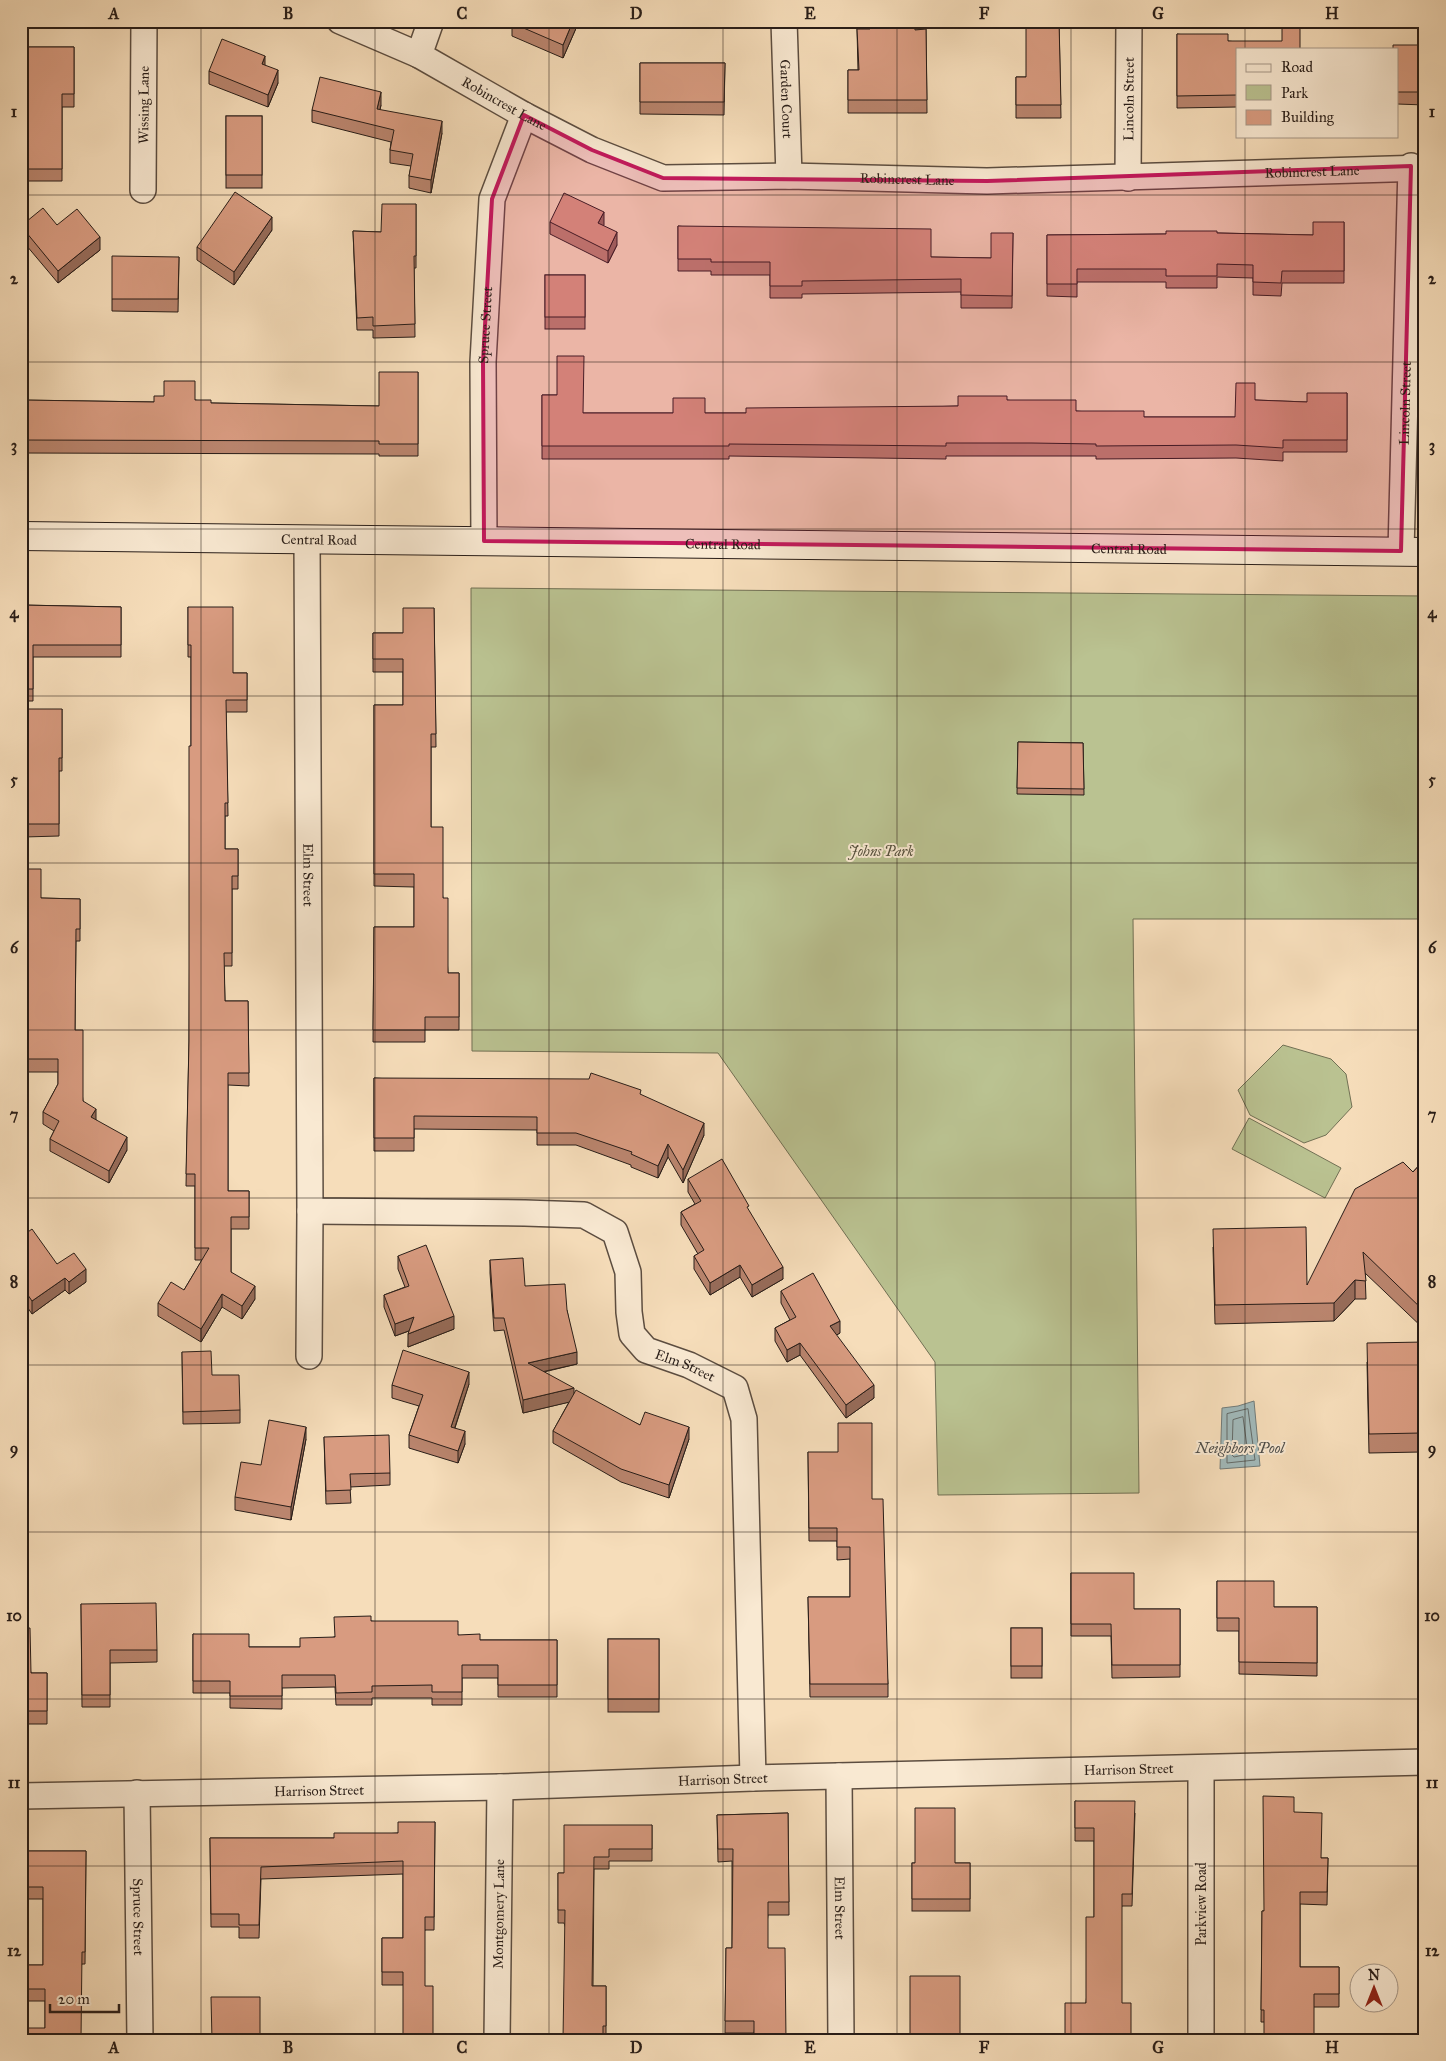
<svg xmlns="http://www.w3.org/2000/svg" width="1446" height="2061" font-family="'IM FELL Great Primer',serif">
<style>
.green{fill:#bac291;stroke:#717054}
.water{fill:#a1b9ba;stroke:#717b79}
.lines{fill:none;stroke-linecap:round;stroke-linejoin:round}
.shore{stroke:#646b69;stroke-width:1}
.minor-casing{stroke:#5c4d40;stroke-width:28}
.secondary-casing{stroke:#281d18;stroke-width:30}
.minor{stroke:#f9e9d2;stroke-width:25}
.secondary{stroke:#f9e9d2;stroke-width:28}
.wall{fill:#ba856e;stroke:#281d18}
.shaded-wall{fill:#976c5a;stroke:#281d18}
.building{fill:#d89b80;stroke:#281d18}
.marked{fill:#c2185b;fill-opacity:0.2;stroke:#c2185b;stroke-width:4;stroke-linejoin:round}
.grid{fill:none;stroke:#281d18;stroke-width:1;stroke-opacity:0.55}
.labels{text-anchor:middle;stroke-width:4;stroke-linejoin:round;paint-order:stroke}
.street-label{font-size:14px;fill:#281d18;stroke:#f9e9d2}
.park-label{font-size:14px;font-style:italic;fill:#544f3c;stroke:#f9e9d2}
.water-label{font-size:15px;font-style:italic;fill:#4c4c49;stroke:#f9e9d2}
.neatline{fill:none;stroke:#281d18;stroke-width:2}
.grid-label{font-size:16px;text-anchor:middle;font-weight:bold;fill:#281d18}
</style>
<rect width="100%" height="100%" fill="#f6ddba"/>
<filter id="stains"><feTurbulence type="fractalNoise" baseFrequency=".004" numOctaves="4"/><feColorMatrix values="0 0 0 0 .2 0 0 0 0 .09 0 0 0 0 .02 0 0 0 .5 -.17"/></filter>
<radialGradient id="worn" r=".72"><stop offset=".6" stop-color="#630" stop-opacity="0"/><stop offset="1" stop-color="#630" stop-opacity=".3"/></radialGradient>
<g class="green">
<path d="M471,588L1425,596V919H1133L1139,1493L938,1495L935,1362L718,1053L472,1051Z"/>
<path d="M1283,1045L1331,1059L1346,1074L1352,1107L1326,1135L1304,1143L1250,1115L1238,1090Z"/>
<path d="M1249,1118L1341,1168L1325,1198L1232,1149Z"/>
</g>
<path class="water" d="M1254,1401L1260,1466L1220,1469L1222,1408L1238,1406Z"/>
<g class="lines">
<g class="shore">
<path d="M1248,1409L1255,1460L1227,1463V1414Z"/>
<path d="M1243,1417L1248,1454L1234,1457L1232,1455L1233,1420Z"/>
</g>
<defs>
<g id="minor">
<path id="s1" d="M340,21L419,55L524,115L592,150L663,178L789,176L987,181L1425,168"/>
<path id="s2" d="M784,21L789,176"/>
<path d="M419,55L431,21"/>
<path id="s3" d="M1128,178L1129,21"/>
<path id="s4" d="M143,190L144,21"/>
<path id="s5" d="M307,539L310,1211L525,1213L584,1215L615,1232L628,1272L629,1312L632,1334L646,1350L689,1365L735,1388L744,1419L753,1778"/>
<path id="s6" d="M484,541L483,362L492,199L524,115"/>
<path id="s7" d="M1401,551L1411,166"/>
<path d="M309,1356L310,1211"/>
<path d="M1201,1768V2040"/>
<path id="s8" d="M839,1776L841,2040"/>
<path id="s9" d="M137,1793L140,2040"/>
<path id="s10" d="M21,1796L500,1787L753,1778L1425,1762"/>
<path id="s11" d="M497,2040L500,1787"/>
</g>
<g id="secondary">
<path id="s12" d="M21,536L1425,552"/>
</g>
</defs>
<use href="#minor" class="minor-casing"/>
<use href="#secondary" class="secondary-casing"/>
<use href="#minor" class="minor"/>
<use href="#secondary" class="secondary"/>
</g>
<g class="wall">
<path d="M577,21V26L563,58L512,36V23Z"/>
<path d="M870,21L915,30L926,29L927,113H848V70H858L857,29H870Z"/>
<path d="M1059,21L1061,118H1016V77H1026Z"/>
<path d="M1177,34L1228,41L1300,49H1237V107L1177,108Z"/>
<path d="M1425,45V105L1397,104V49Z"/>
<path d="M21,47H74V107H62V181H24V107H21Z"/>
<path d="M640,63H725L724,115L640,114Z"/>
<path d="M265,65L278,83L268,107L209,84V71Z"/>
<path d="M381,105L380,110L442,133L431,193L409,188V176L411,166L390,163V150L391,142L312,122V110Z"/>
<rect x="226" y="116" width="36" height="72"/>
<path d="M416,204V268H414L415,337L373,338V330H357L353,231L381,232Z"/>
<path d="M550,222L604,225L603,226L617,245L608,263L550,234Z"/>
<path d="M1344,222V283H1282L1281,296L1253,295V278L1217,277V288H1166V282H1077V297L1047,296V235L1166,234L1217,233L1313,235Z"/>
<path d="M57,225L100,250L58,283L21,239V226Z"/>
<path d="M678,226L931,257L991,258L1013,233L1012,308H961V292L802,294V298H770V275H711V271H678Z"/>
<path d="M272,230L234,285L197,260V247Z"/>
<path d="M179,257L178,312L112,311V299Z"/>
<rect x="545" y="275" width="40" height="54"/>
<path d="M418,372V456H379V454L21,453V400L154,402L195,400L211,403L379,406Z"/>
<path d="M1347,393V452H1283V461L1236,458L1096,459V456H946V459L729,456V459H542V395H557L583,413H746L958,406L1007,400L1076,411L1144,417H1235L1255,400L1307,402Z"/>
<path d="M21,605L121,607V657H33V701H21Z"/>
<path d="M188,607L233,673H247V712H226L228,816H225V849H238V889H232V966H224L225,1001H248L249,1086L228,1085V1191H249V1229H231V1272L255,1299L242,1319L222,1307L201,1342L158,1316V1303L184,1290L202,1260H195V1186H186L189,1042L191,746V657H188Z"/>
<path d="M434,608L436,747H431V827L443,898L448,973H459V1030H425V1042H373L374,927H414V887L374,886V705H403V672H373V633H403Z"/>
<path d="M62,709V771H59V836L24,837V869L41,898L80,899V941H76L75,1030L83,1101L96,1120L127,1150L109,1183L50,1151V1139L54,1131L43,1124V1112L58,1084V1072H21V773H24Z"/>
<path d="M1018,742L1083,743L1084,795L1017,794Z"/>
<path d="M1425,996V1020L1422,1018V999Z"/>
<path d="M374,1078L641,1095L704,1135L683,1183L668,1157L658,1178L631,1167V1165L576,1145H537V1130L414,1129V1151H374Z"/>
<path d="M1425,1159V1330L1365,1273L1366,1299H1355L1334,1321L1215,1324L1213,1247L1307,1285Z"/>
<path d="M688,1179L749,1211L783,1279L752,1297L740,1277L710,1295L694,1269V1256L698,1254L681,1225V1212L695,1204L688,1192Z"/>
<path d="M21,1237L57,1264L86,1282L69,1294L65,1290L32,1314L21,1298Z"/>
<path d="M398,1256L454,1329L408,1347L409,1331L395,1336L384,1307V1295L405,1287L398,1269Z"/>
<path d="M490,1260L525,1286L567,1310L577,1364L544,1372L574,1393L640,1425L689,1439L669,1498L621,1482L553,1443V1431L569,1402L523,1413L504,1330L494,1331L490,1273Z"/>
<path d="M781,1291L840,1333L836,1335L874,1398L846,1418L800,1355L787,1362L775,1341V1328L790,1320L781,1303Z"/>
<path d="M1425,1342V1456L1421,1452L1369,1453L1367,1362Z"/>
<path d="M182,1352L212,1375L240,1410V1423L183,1424Z"/>
<path d="M469,1384L455,1428L465,1444L458,1463L409,1448V1435L419,1406L392,1398V1385Z"/>
<path d="M324,1437L390,1473V1485L350,1487L351,1503L326,1504Z"/>
<path d="M306,1439L291,1520L235,1510V1497Z"/>
<path d="M808,1452L872,1499L888,1684V1697H810L808,1597H850V1559L837,1560V1541H809Z"/>
<path d="M1071,1573L1134,1609H1180V1677L1112,1678L1111,1636H1071Z"/>
<path d="M1217,1581L1274,1607H1317V1676L1239,1674V1631H1217Z"/>
<path d="M81,1604L157,1650V1662L110,1663V1707H82Z"/>
<path d="M371,1621L458,1635L480,1640H557V1697H498V1678H462V1705H432V1698H372V1705H336L335,1687L282,1688V1709L230,1708V1693H193V1634L249,1647H300L334,1637Z"/>
<path d="M21,1628L31,1673H47V1724H21Z"/>
<rect x="1011" y="1628" width="31" height="50"/>
<rect x="608" y="1639" width="51" height="73"/>
<path d="M1075,1801L1135,1813L1132,1906H1122L1086,2003L1094,1917V1841H1075Z"/>
<path d="M1294,1812L1321,1858H1328L1327,1905L1300,1904V1967H1339V2007H1314L1264,2022H1261L1262,1911H1264Z"/>
<path d="M788,1813L789,1915H768L754,2033H725L726,1948H732V1861L718,1862L717,1815Z"/>
<path d="M435,1822L434,1930H425L403,1985H382V1938H403V1874L261,1879L259,1938H239V1927H211L210,1838H334L398,1833Z"/>
<path d="M652,1825V1861H609V1869H594L593,1986H606V2038H603L564,1923H558V1873H564Z"/>
<path d="M21,1851H86L85,1964H82L45,2028V2001H28V1965H43V1899H21Z"/>
<rect x="912" y="1863" width="58" height="48"/>
</g>
<g class="shaded-wall">
<path d="M573,21H577V26L563,58V45Z"/>
<path d="M265,56V68L262,64Z"/>
<path d="M278,70V83L268,107V95Z"/>
<path d="M381,92V105L377,122V109Z"/>
<path d="M442,121V133L431,193V180Z"/>
<path d="M604,212V225L598,236V223Z"/>
<path d="M272,217V230L234,285V272Z"/>
<path d="M617,232V245L608,263V251Z"/>
<path d="M100,237V250L58,283V271Z"/>
<path d="M96,1109V1121L91,1117Z"/>
<path d="M704,1123V1135L683,1183V1170Z"/>
<path d="M127,1137V1150L109,1183V1171Z"/>
<path d="M668,1144V1157L658,1178V1166Z"/>
<path d="M740,1265V1277L710,1295V1283Z"/>
<path d="M783,1267V1279L752,1297V1285Z"/>
<path d="M86,1269V1282L69,1294V1282Z"/>
<path d="M65,1278V1290L32,1314V1301Z"/>
<path d="M1355,1280V1299L1334,1321V1303Z"/>
<path d="M255,1286V1299L242,1319V1306Z"/>
<path d="M222,1294V1307L201,1342V1329Z"/>
<path d="M454,1316V1329L408,1347V1334Z"/>
<path d="M414,1317V1329L395,1336V1324Z"/>
<path d="M840,1321V1333L830,1339V1326Z"/>
<path d="M800,1343V1355L787,1362V1350Z"/>
<path d="M577,1352V1364L528,1375V1363Z"/>
<path d="M469,1372V1384L451,1439V1427Z"/>
<path d="M874,1385V1398L846,1418V1405Z"/>
<path d="M574,1388V1401L523,1413V1400Z"/>
<path d="M306,1427V1439L291,1520V1507Z"/>
<path d="M689,1427V1439L669,1498V1485Z"/>
<path d="M465,1431V1444L458,1463V1451Z"/>
</g>
<g class="building">
<path d="M513,21H573L563,45L512,23Z"/>
<path d="M870,21H914L915,30L926,29L927,100H848V70H859L857,29H870Z"/>
<path d="M1026,21H1059L1061,105H1016V77H1026Z"/>
<path d="M1282,28H1300V49H1237V95L1177,96V34H1228V41H1282Z"/>
<path d="M222,39L265,56L262,64L278,70L268,95L209,71Z"/>
<path d="M1393,45H1425V92H1397V49H1393Z"/>
<path d="M21,47H74V94H62V169H24V94H21Z"/>
<path d="M640,63H725L724,102H640Z"/>
<path d="M320,77L381,92L377,109L442,121L431,180L409,176L413,154L390,150L394,130L312,110Z"/>
<rect x="226" y="116" width="36" height="59"/>
<path d="M235,192L272,217L234,272L197,247Z"/>
<path d="M564,193L604,212L598,223L617,232L608,251L550,222Z"/>
<path d="M382,204H416V256H414L415,324L373,326V317L357,318L353,231L381,232Z"/>
<path d="M43,208L57,225L77,209L100,237L58,271L21,226Z"/>
<path d="M1313,222H1344V271H1282L1281,283L1253,282V265L1217,264V276H1166V269H1077V284H1047V235L1166,234V231H1217V233L1313,235Z"/>
<path d="M678,226L931,229V257L991,258V233H1013L1012,296L961,295V279L802,281V286H770V262H711V259H678Z"/>
<path d="M112,256L179,257L178,299H112Z"/>
<rect x="545" y="275" width="40" height="42"/>
<path d="M557,356H584L583,413H673V398H705V413H746V408L958,406V396H1007V400H1076V411H1144V417H1235L1236,383H1255V400L1307,402V393H1347V440H1283V448L1236,445L1096,446V444L1032,443H946V446L729,444V446H542V395H557Z"/>
<path d="M379,372H418V444H379V441L21,440V400L154,402V396H164V381H195V400H211V403L379,406Z"/>
<path d="M21,605L121,607V645H33V689H21Z"/>
<path d="M188,607H233V673H247V700H226L228,803H225V849H238V876H232V953H224L225,1001H248L249,1073H228V1191H249V1217H231V1272L255,1286L242,1306L222,1294L201,1329L158,1303L171,1282L184,1290L209,1248H195V1174H186L189,1041V746H191V645H188Z"/>
<path d="M403,608H434L436,734H431V827H443V898H448V973H459V1017H425V1030H373L374,927H414V874H374V705H403V659H373V633H403Z"/>
<path d="M24,709H62V758H59V824H24V869H41V898L80,899V929H76L75,1030H83V1101L96,1109L91,1117L127,1137L109,1171L50,1139L59,1121L43,1112L58,1084V1059H21V773H24Z"/>
<path d="M1018,742L1083,743L1084,789L1017,788Z"/>
<path d="M591,1073L641,1090L640,1094L704,1123L683,1170L668,1144L658,1166L631,1154L632,1152L576,1133H537V1117L414,1116V1138H374V1078L589,1079Z"/>
<path d="M722,1159L749,1206L747,1207L783,1267L752,1285L740,1265L710,1283L694,1256L704,1250L681,1212L701,1201L688,1179Z"/>
<path d="M1425,1159V1312L1363,1252L1366,1281L1355,1280L1334,1303L1215,1305L1213,1229L1306,1227L1307,1285L1355,1189L1403,1162L1413,1172Z"/>
<path d="M32,1229L57,1264L74,1253L86,1269L69,1282L65,1278L32,1301L21,1285V1237Z"/>
<path d="M426,1245L454,1316L408,1334L414,1317L395,1324L384,1295L409,1286L398,1256Z"/>
<path d="M523,1258L525,1286L565,1284L567,1310L577,1352L528,1363L574,1388L523,1400L504,1318H494L490,1260Z"/>
<path d="M813,1273L840,1321L830,1326L874,1385L846,1405L800,1343L787,1350L775,1328L796,1317L781,1291Z"/>
<path d="M1425,1342V1437L1421,1433L1369,1434L1367,1343Z"/>
<path d="M403,1350L469,1372L451,1427L465,1431L458,1451L409,1435L423,1395L392,1385Z"/>
<path d="M211,1351L212,1375H239L240,1410L183,1412L182,1352Z"/>
<path d="M576,1390L640,1425L645,1412L689,1427L669,1485L621,1469L553,1431Z"/>
<path d="M269,1420L306,1427L291,1507L235,1497L241,1462L261,1465Z"/>
<path d="M838,1423H872V1499H883L888,1684H810L808,1597H850V1547H837V1528H809L808,1452H838Z"/>
<path d="M389,1435L390,1473L350,1474L351,1490L326,1491L324,1437Z"/>
<path d="M1071,1573H1134V1609H1180V1665H1112L1111,1624H1071Z"/>
<path d="M1217,1581H1274V1607H1317V1663L1239,1662V1618H1217Z"/>
<path d="M156,1603L157,1650H110V1695H82L81,1604Z"/>
<path d="M371,1616V1621H458V1635L480,1634V1640H557V1685H498V1665H462V1692H432V1685L372,1686V1692L336,1693L335,1675H282V1696H230V1681H193V1634H249V1647H300V1638L335,1637L334,1617Z"/>
<path d="M21,1628H30L31,1673H47V1711H21Z"/>
<rect x="1011" y="1628" width="31" height="38"/>
<rect x="608" y="1639" width="51" height="60"/>
<path d="M1263,1796L1294,1797V1812L1322,1813L1321,1858H1328L1327,1892H1300V1967H1339V1994H1314V2040H1264V2010H1261L1262,1911H1264Z"/>
<path d="M1075,1801H1135L1132,1894H1122V2003H1131V2040H1065V2003H1086V1917H1094V1828H1075Z"/>
<path d="M915,1808H955V1863H970V1899H912V1863H915Z"/>
<path d="M788,1813L789,1902H768V1948H785L786,2040H754V2021H725L726,1948H732L733,1849H718L717,1815Z"/>
<path d="M398,1822H435L434,1917H425V1986H433V2040H403V1972H382V1938H403V1861L261,1867L259,1925H239V1914H211L210,1838H334V1833H398Z"/>
<path d="M564,1825H652V1849H609V1857H594L592,1986H606V2026H603V2040H563L565,1910H558V1873H564Z"/>
<path d="M21,1851H86L85,1952H82L81,2040H21V2028H45V1989H28V1965H43V1887H21Z"/>
<path d="M910,1976H960V2035H982V2040H910Z"/>
<path d="M211,1997H260V2040H212Z"/>
</g>
<path class="marked" d="M524,115L592,150L663,178L987,181L1411,166L1401,551L484,541L483,362L492,199Z"/>
<path class="grid" d="M201,21V2040M375,21V2040M549,21V2040M723,21V2040M897,21V2040M1071,21V2040M1245,21V49M1245,136V2040M21,195H1425M21,362H1425M21,529H1425M21,696H1425M21,863H1425M21,1030H1425M21,1198H1425M21,1365H1425M21,1532H1425M21,1699H1425M21,1866H1425"/>
<g class="labels">
<g class="street-label">
<text dy="5" stroke="none"><textPath href="#s2" startOffset="78">Garden Court</textPath></text>
<text dy="5" stroke="none"><textPath href="#s3" startOffset="79">Lincoln Street</textPath></text>
<text dy="5" stroke="none"><textPath href="#s1" startOffset="184">Robincrest Lane</textPath></text>
<text dy="5" stroke="none"><textPath href="#s4" startOffset="85">Wissing Lane</textPath></text>
<text dy="5" stroke="none"><textPath href="#s1" startOffset="1009">Robincrest Lane</textPath></text>
<text dy="5" stroke="none"><textPath href="#s1" startOffset="604">Robincrest Lane</textPath></text>
<text dy="5" stroke="none"><textPath href="#s6" startOffset="216">Spruce Street</textPath></text>
<text dy="5" stroke="none"><textPath href="#s7" startOffset="148">Lincoln Street</textPath></text>
<text dy="5" stroke="none"><textPath href="#s12" startOffset="298">Central Road</textPath></text>
<text dy="5" stroke="none"><textPath href="#s12" startOffset="702">Central Road</textPath></text>
<text dy="5" stroke="none"><textPath href="#s12" startOffset="1108">Central Road</textPath></text>
<text dy="5" stroke="none"><textPath href="#s5" startOffset="336">Elm Street</textPath></text>
<text dy="5" stroke="none"><textPath href="#s5" startOffset="1149">Elm Street</textPath></text>
<text dy="5" stroke="none"><textPath href="#s10" startOffset="1108">Harrison Street</textPath></text>
<text dy="5" stroke="none"><textPath href="#s10" startOffset="702">Harrison Street</textPath></text>
<text dy="5" stroke="none"><textPath href="#s10" startOffset="298">Harrison Street</textPath></text>
<text transform="translate(1201 1904) rotate(-90)" y="5">Parkview Road</text>
<text dy="5" stroke="none"><textPath href="#s8" startOffset="132">Elm Street</textPath></text>
<text dy="5" stroke="none"><textPath href="#s11" startOffset="126">Montgomery Lane</textPath></text>
<text dy="5" stroke="none"><textPath href="#s9" startOffset="124">Spruce Street</textPath></text>
</g>
<g class="park-label">
<text x="881" y="856">Johns Park</text>
</g>
<g class="water-label">
<text x="1240" y="1453">Neighbors Pool</text>
</g>
</g>
<rect width="1446" height="2061" fill="none" stroke="#f6ddba" stroke-width="55"/>
<rect x="1236" y="48" width="162" height="90" fill="#f9e9d2" stroke="#a59788"/>
<rect x="1246" y="64" width="25" height="8" fill="#f9e9d2" stroke="#a59788"/>
<text x="1281" y="72" font-size="15" fill="#281d18">Road</text>
<rect x="1246" y="85" width="25" height="15" fill="#bac291" stroke="#a59788"/>
<text x="1281" y="98" font-size="15" fill="#281d18">Park</text>
<rect x="1246" y="110" width="25" height="15" fill="#d89b80" stroke="#a59788"/>
<text x="1281" y="122" font-size="15" fill="#281d18">Building</text>
<g transform="translate(1374 1988)"><circle r="24" fill="#f9e9d2" stroke="#a59788"/>
<path d="M0-4L9 19L0 12L-9 19Z" fill="#8f2418"/>
<text y="-8" font-size="14" font-weight="bold" text-anchor="middle" fill="#281d18">N</text>
</g>
<path d="M50 2004v8h69v-8" fill="none" stroke="#281d18" stroke-width="2.5"/>
<text x="58" y="2004" font-size="15" fill="#281d18" stroke="#f9e9d2" stroke-width="4" paint-order="stroke">20 m</text>
<rect x="28" y="28" width="1390" height="2006" class="neatline"/>
<g class="grid-label">
<text x="114" y="19">A</text>
<text x="288" y="19">B</text>
<text x="462" y="19">C</text>
<text x="636" y="19">D</text>
<text x="810" y="19">E</text>
<text x="984" y="19">F</text>
<text x="1158" y="19">G</text>
<text x="1332" y="19">H</text>
<text x="14" y="117">1</text>
<text x="1432" y="117">1</text>
<text x="14" y="284">2</text>
<text x="1432" y="284">2</text>
<text x="14" y="451">3</text>
<text x="1432" y="451">3</text>
<text x="14" y="618">4</text>
<text x="1432" y="618">4</text>
<text x="14" y="785">5</text>
<text x="1432" y="785">5</text>
<text x="14" y="953">6</text>
<text x="1432" y="953">6</text>
<text x="14" y="1120">7</text>
<text x="1432" y="1120">7</text>
<text x="14" y="1287">8</text>
<text x="1432" y="1287">8</text>
<text x="14" y="1454">9</text>
<text x="1432" y="1454">9</text>
<text x="14" y="1621">10</text>
<text x="1432" y="1621">10</text>
<text x="14" y="1788">11</text>
<text x="1432" y="1788">11</text>
<text x="14" y="1956">12</text>
<text x="1432" y="1956">12</text>
<text x="114" y="2053">A</text>
<text x="288" y="2053">B</text>
<text x="462" y="2053">C</text>
<text x="636" y="2053">D</text>
<text x="810" y="2053">E</text>
<text x="984" y="2053">F</text>
<text x="1158" y="2053">G</text>
<text x="1332" y="2053">H</text>
</g>
<rect width="100%" height="100%" filter="url(#stains)"/>
<rect width="100%" height="100%" fill="url(#worn)"/>
</svg>
